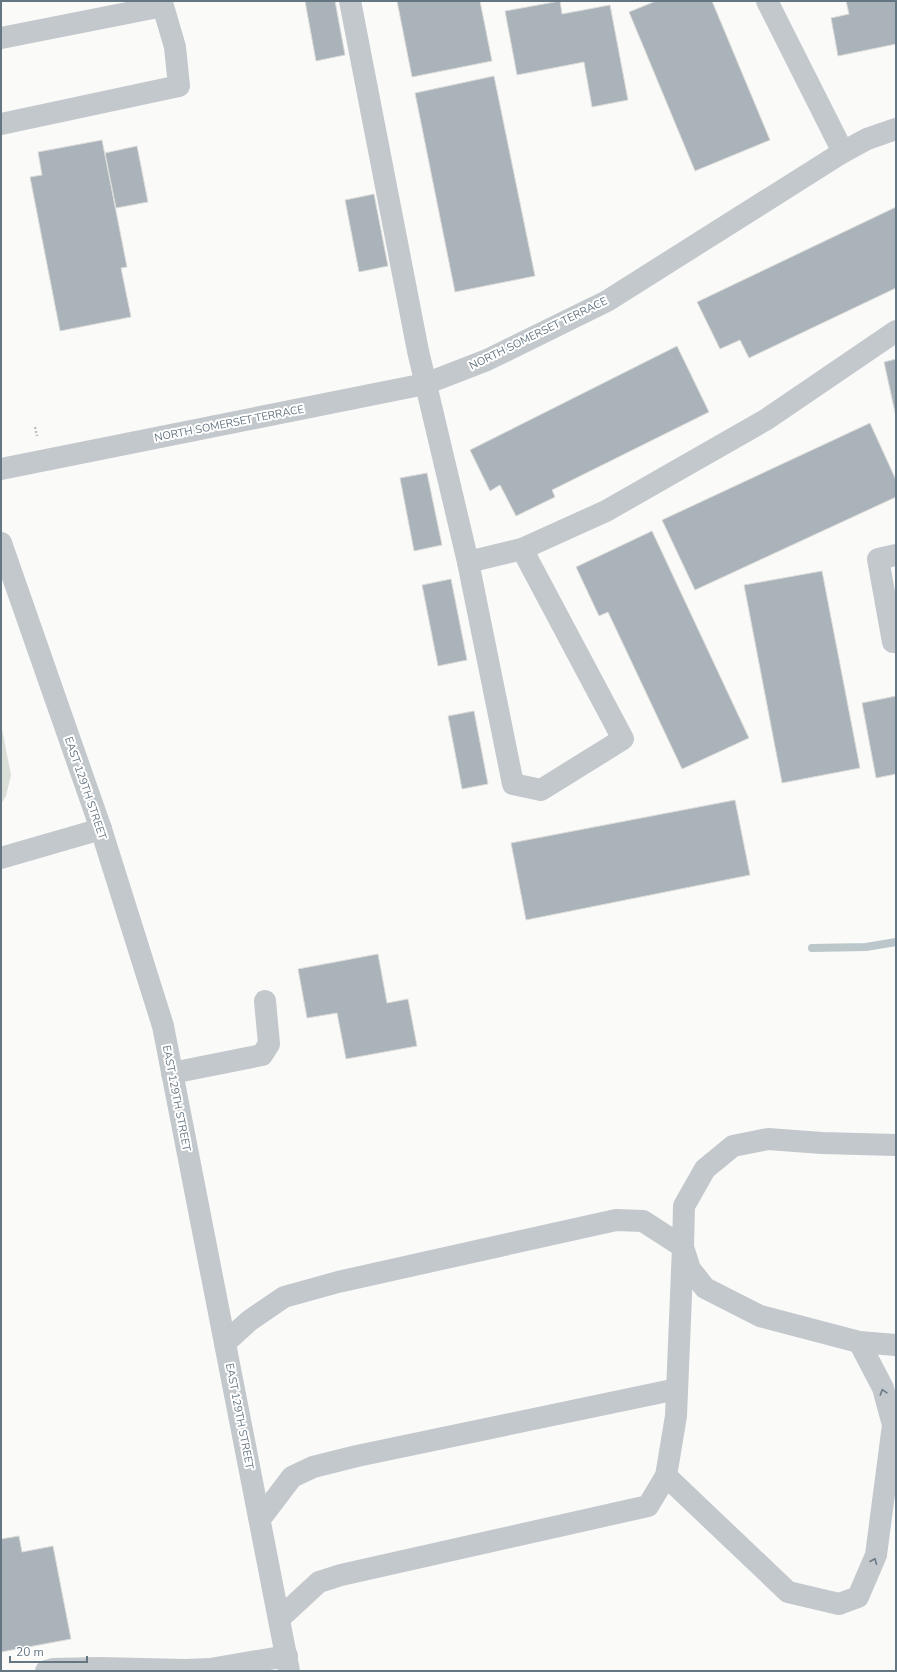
<svg xmlns="http://www.w3.org/2000/svg" width="897" height="1672" font-family="'Nunito Sans',sans-serif">
<style>
.green{fill:#dadfd7}
.lines{fill:none;stroke-linecap:round;stroke-linejoin:round}
.stream{stroke:#bbc7cb;stroke-width:8}
.building{fill:#aab3b9;stroke:#dcdcda}
.path{stroke:#bbbfc2;stroke-width:2.5;stroke-dasharray:2 2;stroke-linecap:butt}
.minor{stroke:#c3c8cc;stroke-width:22}
.oneway{stroke:#6a7a87}
.labels{text-anchor:middle;stroke-width:4;stroke-linejoin:round;paint-order:stroke}
.street-label{font-size:11px;fill:#657683;stroke:#fff}
</style>
<rect width="100%" height="100%" fill="#fafaf8"/>
<path class="green" d="M1,724L11,775L6,796L1,804Z"/>
<g class="lines">
<path class="stream" d="M812,948L866,947L896,942"/>
</g>
<g class="building">
<path d="M305,1H335L345,55L316,61Z"/>
<path d="M397,1H480L492,61L412,77Z"/>
<path d="M560,1L562,14L610,5L628,100L592,107L584,62L517,75L505,11Z"/>
<path d="M656,1H712L770,140L695,171L629,12Z"/>
<path d="M846,1H896V44L838,56L831,18L849,14Z"/>
<path d="M494,76L535,276L455,292L415,93Z"/>
<path d="M102,140L127,267L121,268L131,317L60,331L30,177L42,175L38,152Z"/>
<path d="M137,146L148,202L116,208L105,153Z"/>
<path d="M374,194L388,266L359,272L345,200Z"/>
<path d="M896,207V288L749,358L740,340L720,349L697,302Z"/>
<path d="M677,346L709,412L552,490L555,497L516,516L500,485L490,491L470,450Z"/>
<path d="M896,359V417L884,362Z"/>
<path d="M870,423L896,480V497L695,590L662,520Z"/>
<path d="M427,473L442,545L414,551L400,478Z"/>
<path d="M652,531L749,738L682,769L608,612L599,616L576,567Z"/>
<path d="M822,571L860,768L782,783L744,585Z"/>
<path d="M451,579L467,660L438,666L422,585Z"/>
<path d="M896,696V774L876,778L862,703Z"/>
<path d="M474,711L488,784L462,789L448,716Z"/>
<path d="M735,800L750,875L526,920L511,843Z"/>
<path d="M378,954L387,1003L408,999L417,1046L346,1059L337,1013L307,1018L298,969Z"/>
<path d="M19,1536L22,1552L53,1546L71,1639L1,1652V1539Z"/>
</g>
<g class="lines">
<path class="path" d="M35,427L37,436"/>
<g class="minor">
<path d="M350,1L418,351L468,562L513,784L541,790L623,739L522,549"/>
<path d="M767,1L843,152"/>
<path d="M1,38L163,6L175,47L179,86L1,124"/>
<path d="M1,469L425,384L487,360L607,301L843,152L867,139L896,129"/>
<path d="M1,543L101,829L163,1026L289,1671"/>
<path d="M896,555L878,559L893,642H896"/>
<path d="M468,562L522,549L606,511L767,419L896,331"/>
<path d="M1,858L101,829"/>
<path d="M172,1073L262,1055L269,1044L265,1001"/>
<path d="M896,1145L822,1143L768,1139L733,1146L705,1169L684,1206L683,1247L690,1269L705,1288L760,1316L859,1342L896,1345"/>
<path d="M225,1343L249,1321L284,1297L338,1282L616,1220L643,1221L683,1247L676,1416L666,1476L648,1506L341,1575L319,1582L279,1619"/>
<path d="M666,1476L788,1592L839,1604L858,1597L876,1555L893,1425L883,1388L859,1342"/>
<path d="M260,1519L292,1477L313,1467L357,1456L677,1389"/>
<path d="M46,1671L53,1669L100,1668L185,1670L210,1669L287,1656"/>
</g>
</g>
<defs><path id="oneway-chevron" d="M-2-3.5L2.5 0L-2 3.5" fill="none" stroke-width="1.6" stroke-linecap="round" stroke-linejoin="round"/></defs>
<g class="oneway">
<use href="#oneway-chevron" transform="translate(883 1392) rotate(-108)"/>
<use href="#oneway-chevron" transform="translate(874 1561) rotate(-67)"/>
</g>
<g class="labels">
<g class="street-label">
<text transform="translate(538 333) rotate(-26)" y="4">NORTH SOMERSET TERRACE</text>
<text transform="translate(229 423) rotate(-11)" y="4">NORTH SOMERSET TERRACE</text>
<text transform="translate(86 788) rotate(71)" y="4">EAST 129TH STREET</text>
<text transform="translate(177 1098) rotate(79)" y="4">EAST 129TH STREET</text>
<text transform="translate(240 1416) rotate(79)" y="4">EAST 129TH STREET</text>
</g>
</g>
<rect width="897" height="1672" fill="none" stroke="#657683" stroke-width="4"/>
<path d="M10 1656v6h77v-6" fill="none" stroke="#657683" stroke-width="2"/>
<text x="16" y="1656" font-size="12" fill="#657683" stroke="#ffffff" stroke-width="3" paint-order="stroke">20 m</text>
</svg>
